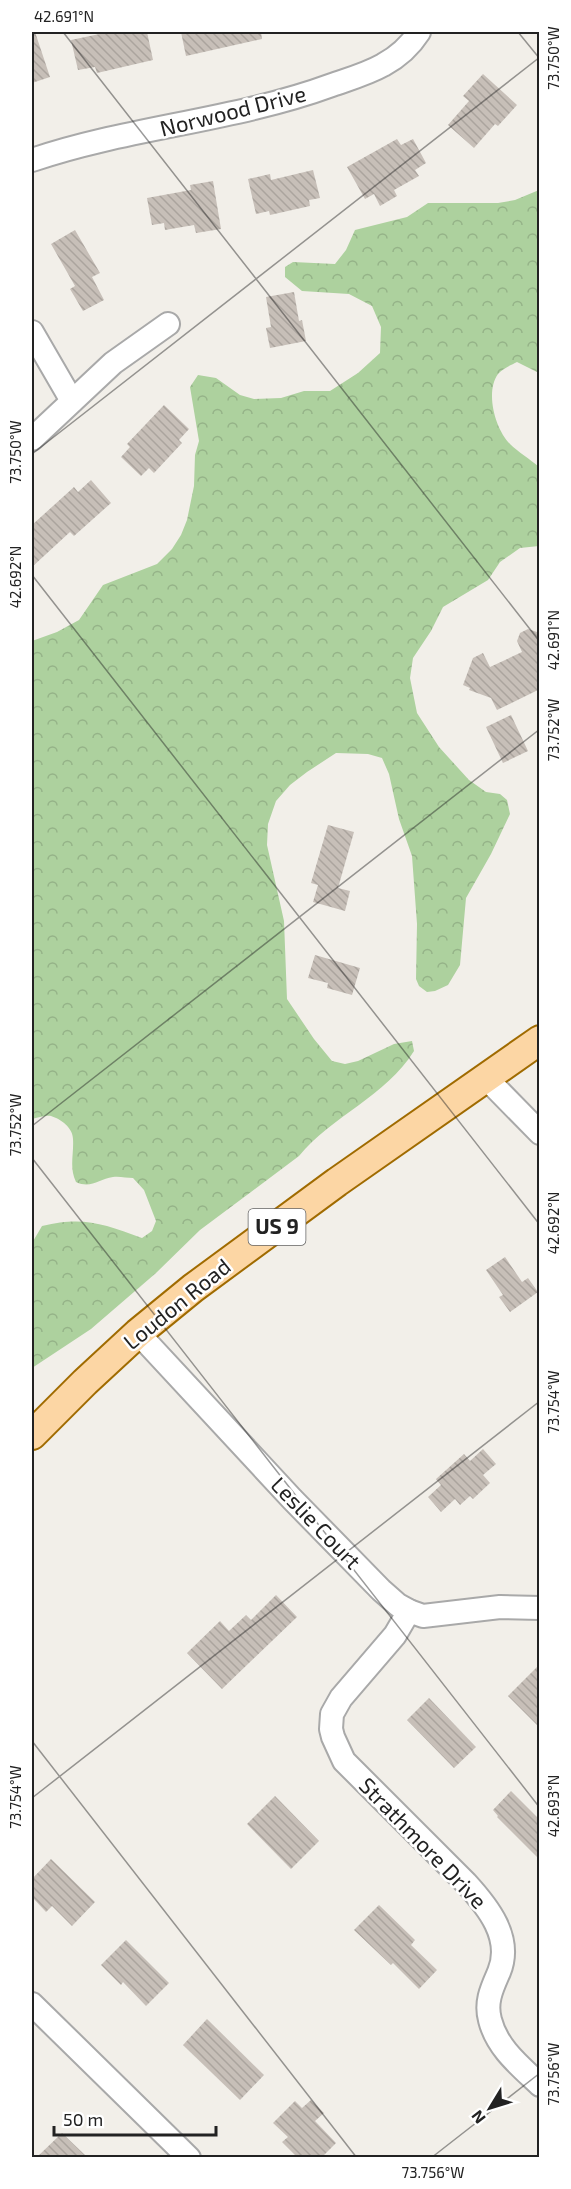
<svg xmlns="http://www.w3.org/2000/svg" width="571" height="2189" font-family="'Exo 2',sans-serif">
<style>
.forest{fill:url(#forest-crowns)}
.building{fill:url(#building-back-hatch)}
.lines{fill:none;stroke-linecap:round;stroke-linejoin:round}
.minor-casing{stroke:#a9a9a9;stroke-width:26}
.major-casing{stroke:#a06b00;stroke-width:32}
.minor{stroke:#fff;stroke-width:22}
.major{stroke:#fcd6a4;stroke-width:28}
.ticks{fill:none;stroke:#222;stroke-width:1.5;stroke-opacity:0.45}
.labels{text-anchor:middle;stroke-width:5;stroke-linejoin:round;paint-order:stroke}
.shield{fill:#fff;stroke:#646464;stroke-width:1.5}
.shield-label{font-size:21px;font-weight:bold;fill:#222}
.street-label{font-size:22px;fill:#222;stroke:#fff}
.neatline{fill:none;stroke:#222;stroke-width:2}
.ticks-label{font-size:15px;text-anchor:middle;fill:#222}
</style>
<defs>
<pattern id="forest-crowns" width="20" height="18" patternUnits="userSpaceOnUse" patternTransform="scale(1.5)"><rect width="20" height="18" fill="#add19e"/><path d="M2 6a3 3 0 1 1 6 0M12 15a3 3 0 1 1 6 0" fill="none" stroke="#95b388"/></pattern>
<pattern id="building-back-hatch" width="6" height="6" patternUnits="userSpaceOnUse" patternTransform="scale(1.5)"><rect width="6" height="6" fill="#c7bfb8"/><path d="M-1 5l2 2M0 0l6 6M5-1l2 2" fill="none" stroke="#aba49e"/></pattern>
</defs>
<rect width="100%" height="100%" fill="#f2efe9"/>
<path class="forest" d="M539,190V373L517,362C511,365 502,369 498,374C485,392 495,429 510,444C518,452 530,459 539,467V546L520,548L500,562L488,580L443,607L431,631L413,658L410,678L417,713L439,747L469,780L486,792L500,794L507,800L510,814L491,854L466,898L460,965L448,985L435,991L427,992L419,986L416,979L417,924L412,856L399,819L389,774L382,758L368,754L336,753L307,772L290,785L276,801L268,824L267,845L284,921L287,999L314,1039L332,1061L345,1064L358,1061L394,1044L412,1041L414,1051C386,1096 332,1116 299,1156L200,1230L156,1273L91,1329L32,1368V1243L42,1226C84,1216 103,1224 142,1238L152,1231L156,1221L144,1190L133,1178C127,1178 119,1176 113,1177C99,1179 91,1189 76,1182C69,1167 74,1155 73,1139C73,1128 61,1119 51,1116C46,1115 37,1118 32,1119V641L57,632L79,620L103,585L157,564L172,549L181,535L187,520L194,486L195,455L199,441L190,387L198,375L216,378L240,395L254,399L281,398L304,391H330L358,373L380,353L381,327L372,306L349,294L302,291L285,277V267L293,262L335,264L346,250L355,230L407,217L428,203H498L515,200Z"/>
<g class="building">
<path d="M32,32H35L50,77L32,83Z"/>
<path d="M109,32H147L153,60L97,73L95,67L78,70L71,40Z"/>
<path d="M181,32H261L262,39L186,56Z"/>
<path d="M483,74L517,105L498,126L495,124L474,148L448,125L469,101L463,96Z"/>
<path d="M397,139L401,145L413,139L426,163L415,170L419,176L394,190L397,196L380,206L374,194L365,199L347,167Z"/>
<path d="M313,170L320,198L309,200L310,206L270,215L269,211L256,214L248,179L270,174L271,180Z"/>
<path d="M213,181L221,229L196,233L194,225L165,230L164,223L152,225L147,198L191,190L190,185Z"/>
<path d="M75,230L100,273L92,277L104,300L83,311L70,289L75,286L51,244Z"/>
<path d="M294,292L299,321L302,320L306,341L270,348L266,328L271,327L266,297Z"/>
<path d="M164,405L189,429L179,440L182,443L154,473L149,468L141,476L121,457L130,447L127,444Z"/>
<path d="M91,480L111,503L74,536L70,532L32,567V525L74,487L78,492Z"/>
<path d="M528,629L537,632L540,639V689L497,710L491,698L469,690L470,688L463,685L473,658L483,653L490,667L522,652L517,641L520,633Z"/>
<path d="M511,715L528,751L503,763L486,727Z"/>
<path d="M328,825L354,832L338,888L350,891L345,911L313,902L318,885L311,883Z"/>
<path d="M315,955L360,968L352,995L327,988L328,983L308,978Z"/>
<path d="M505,1257L522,1282L528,1278L538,1292L510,1312L499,1297L503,1295L486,1270Z"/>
<path d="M483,1449L496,1464L483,1475L490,1483L473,1499L470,1496L460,1505L455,1499L441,1512L428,1497L441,1485L436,1479L464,1454L470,1461Z"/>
<path d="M276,1595L297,1617L222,1689L187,1653L220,1621L229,1631L246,1615L251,1620Z"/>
<path d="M540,1664V1728L508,1696Z"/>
<path d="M429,1698L476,1747L454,1768L407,1720Z"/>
<path d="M511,1791L540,1820V1860L497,1817L498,1816L493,1810Z"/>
<path d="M275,1796L319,1841L291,1869L247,1824Z"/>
<path d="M51,1859L95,1902L72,1926L52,1906L46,1912L32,1897V1879Z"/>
<path d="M379,1905L415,1940L411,1945L437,1970L419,1989L393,1963L391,1965L354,1930Z"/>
<path d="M126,1940L169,1983L146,2006L123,1982L121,1985L101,1965Z"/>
<path d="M207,2019L264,2075L240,2100L183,2045Z"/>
<path d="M311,2100L324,2113L315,2121L336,2143L322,2157H297L282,2142L288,2137L273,2123L295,2101L302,2108Z"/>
<path d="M62,2133L87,2157H37Z"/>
</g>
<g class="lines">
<defs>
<g id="minor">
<path d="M32,160C129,127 234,121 332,85C349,79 367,74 383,65C398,57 410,46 419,32"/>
<path d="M32,332L72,401"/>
<path d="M32,439L113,363L168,324"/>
<path d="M486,1078L540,1133"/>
<path d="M138,1333L292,1499L381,1590L398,1605L409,1611L423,1616L500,1607L540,1608"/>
<path d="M409,1611L395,1635L341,1698L332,1714L331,1729L333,1737L344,1761L466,1883C488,1907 513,1938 499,1972C492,1988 485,2002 490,2020C497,2048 520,2066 540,2085"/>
<path d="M32,2004L189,2158"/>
</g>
<path id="major" d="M32,1435L85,1382L138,1333L193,1288L337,1182L540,1040"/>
</defs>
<use href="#minor" class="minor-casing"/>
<use href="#major" class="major-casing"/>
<use href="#minor" class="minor"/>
<use href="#major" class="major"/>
</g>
<path class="ticks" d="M63,32L540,642M518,32L540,59M32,454L540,57M32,575L540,1225M32,1126L540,729M32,1158L540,1808M32,1741L357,2158M32,1798L540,1401M431,2158L540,2073"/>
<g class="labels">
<rect class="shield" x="248.5" y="1209" width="57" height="36" rx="4.5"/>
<g class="shield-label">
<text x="277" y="1234">US 9</text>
</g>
<g class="street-label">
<text transform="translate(233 111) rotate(-14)" y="8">Norwood Drive</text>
<text transform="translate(177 1304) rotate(-39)" y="8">Loudon Road</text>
<text transform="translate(316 1523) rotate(46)" y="8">Leslie Court</text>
<text transform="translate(423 1843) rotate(46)" y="8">Strathmore Drive</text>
</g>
</g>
<rect width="571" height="2189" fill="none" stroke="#ffffff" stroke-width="66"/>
<g transform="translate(490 2108) rotate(232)" stroke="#ffffff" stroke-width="4.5" paint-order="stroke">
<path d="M0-4.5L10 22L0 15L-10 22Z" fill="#222222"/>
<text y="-9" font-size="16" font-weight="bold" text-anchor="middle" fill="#222222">N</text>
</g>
<path d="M54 2126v9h162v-9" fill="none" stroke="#222222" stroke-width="3"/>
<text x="63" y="2126" font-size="18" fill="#222222" stroke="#ffffff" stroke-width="4.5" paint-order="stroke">50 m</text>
<rect x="33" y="33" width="505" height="2123" class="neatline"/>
<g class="ticks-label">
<text x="64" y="22">42.691°N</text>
<text transform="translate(554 58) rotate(-90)" y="5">73.750°W</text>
<text transform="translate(16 452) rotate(-90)" y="5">73.750°W</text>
<text transform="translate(16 577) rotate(-90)" y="5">42.692°N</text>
<text transform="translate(554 640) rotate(-90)" y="5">42.691°N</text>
<text transform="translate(554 730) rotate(-90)" y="5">73.752°W</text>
<text transform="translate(16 1125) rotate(-90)" y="5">73.752°W</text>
<text transform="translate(554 1223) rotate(-90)" y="5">42.692°N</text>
<text transform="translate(554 1402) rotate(-90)" y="5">73.754°W</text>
<text transform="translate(16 1797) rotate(-90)" y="5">73.754°W</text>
<text transform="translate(554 1806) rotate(-90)" y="5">42.693°N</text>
<text transform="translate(554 2074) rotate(-90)" y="5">73.756°W</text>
<text x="433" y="2178">73.756°W</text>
</g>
</svg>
